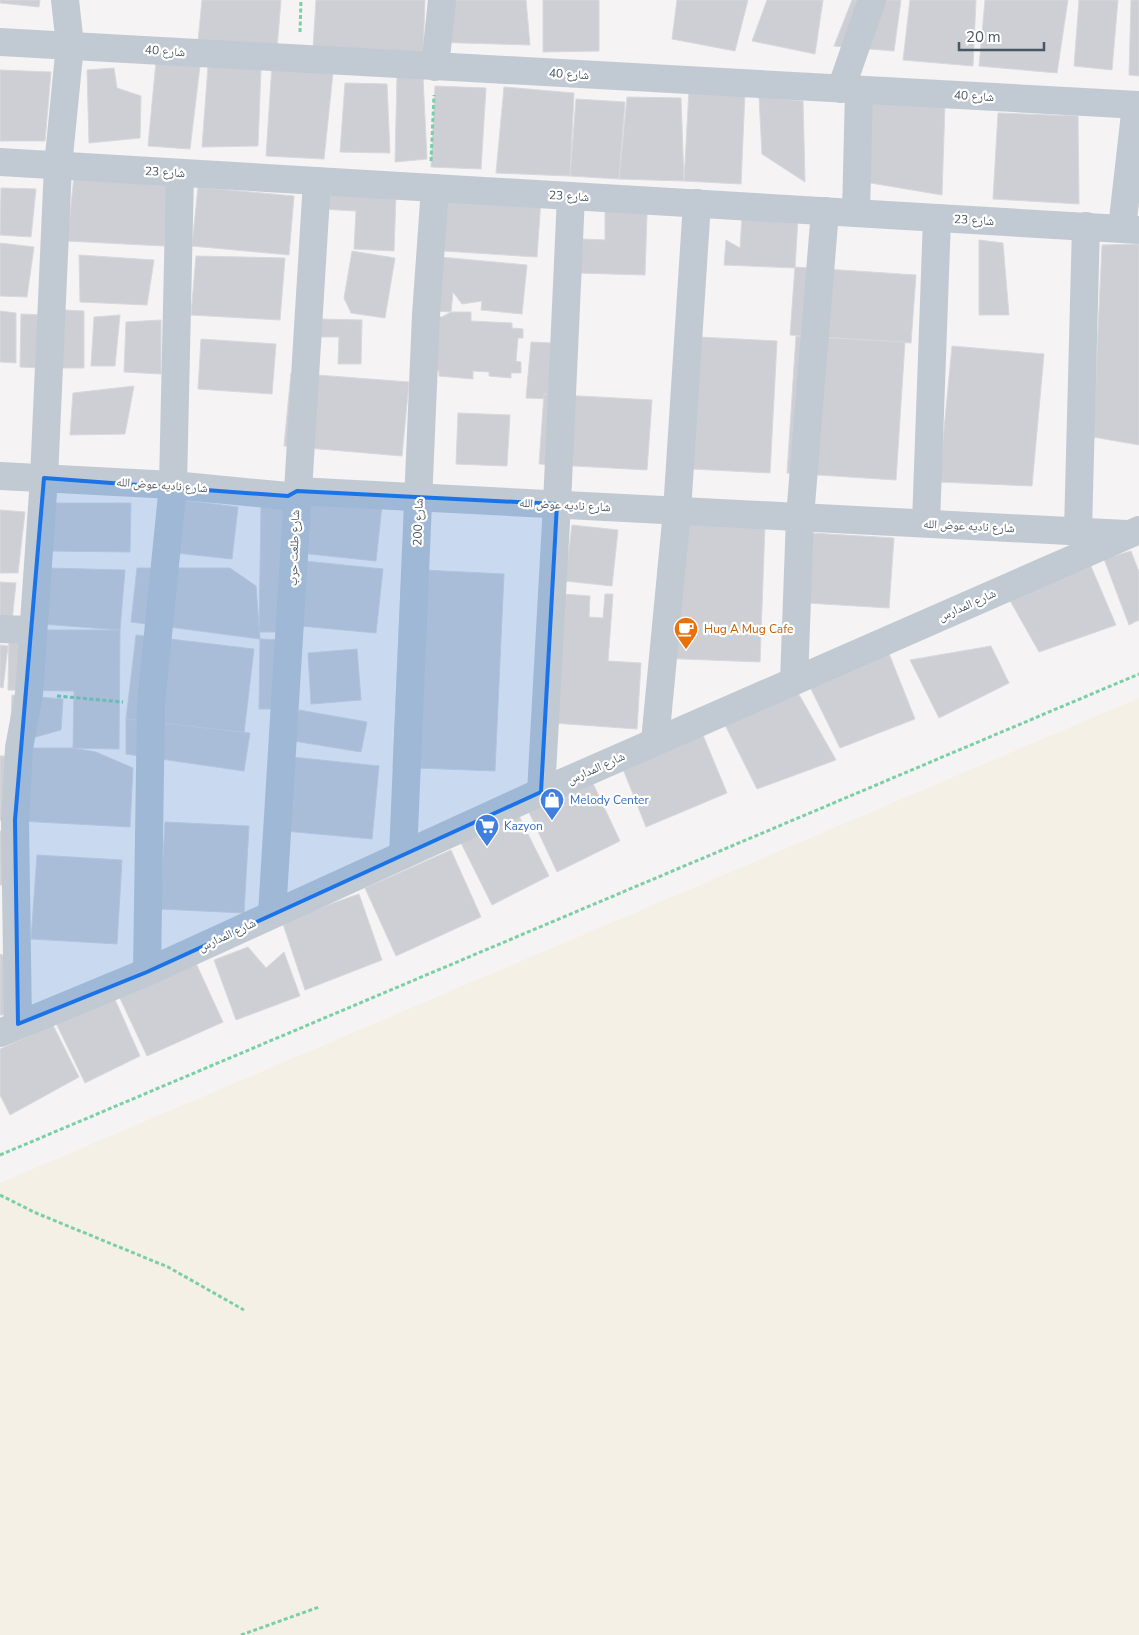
<svg xmlns="http://www.w3.org/2000/svg" width="1139" height="1635" font-family="'Nunito Sans','Noto Naskh Arabic',sans-serif">
<style>
.sand{fill:#f5f0e5}
.building{fill:#cdcfd5;stroke:#d7d9de}
.lines{fill:none;stroke-linecap:round;stroke-linejoin:round}
.path{stroke:#7ad0a6;stroke-width:3;stroke-dasharray:4 2.5;stroke-linecap:butt}
.minor{stroke:#c1cad2;stroke-width:28}
.marked{fill:#1a73e8;fill-opacity:0.2;stroke:#1a73e8;stroke-width:4;stroke-linejoin:round}
.labels{text-anchor:middle;stroke-width:4.5;stroke-linejoin:round;paint-order:stroke}
.street-label{font-size:12px;fill:#4a5661;stroke:#fff}
.food-label{font-size:12px;fill:#c56008;stroke:#fff;text-anchor:start}
.shop-label{font-size:12px;fill:#366cbe;stroke:#fff;text-anchor:start}
</style>
<rect width="100%" height="100%" fill="#f5f3f3"/>
<path class="sand" d="M1139,698V1635H0V1183Z"/>
<g class="building">
<path d="M0,0H40L39,7L0,3Z"/>
<path d="M202,0H281L277,49L198,41Z"/>
<path d="M316,0H425L423,53L313,48Z"/>
<path d="M431,0H526L530,45L429,42Z"/>
<path d="M543,0H599V51L543,52Z"/>
<path d="M677,0H748L735,51L672,39Z"/>
<path d="M767,0H823L815,54L752,41Z"/>
<path d="M852,0H901L894,51L834,46Z"/>
<path d="M910,0H976L973,66L903,60Z"/>
<path d="M985,0H1068L1057,73L979,66Z"/>
<path d="M1079,0H1118L1112,70L1074,66Z"/>
<path d="M1131,0H1139V76L1129,75Z"/>
<path d="M156,62L200,66L190,149L148,146Z"/>
<path d="M272,65L333,73L324,159L266,156Z"/>
<path d="M208,66L261,68L258,146L202,147Z"/>
<path d="M114,68L117,88L141,96L140,138L89,143L87,70Z"/>
<path d="M0,70L51,72L45,141H0Z"/>
<path d="M397,76L423,77L427,159L395,162Z"/>
<path d="M345,83L387,84L390,153L340,152Z"/>
<path d="M435,86L486,88L481,169L431,167Z"/>
<path d="M504,87L574,93L570,176L496,173Z"/>
<path d="M689,90L745,92L741,184L684,181Z"/>
<path d="M627,97L681,98L684,181L619,179Z"/>
<path d="M759,97L803,101L805,182L762,154Z"/>
<path d="M576,99L625,102L619,179L570,176Z"/>
<path d="M866,100L945,103L942,195L847,179Z"/>
<path d="M998,113L1078,116L1079,204L993,199Z"/>
<path d="M74,177L172,183L164,246L67,241Z"/>
<path d="M305,186L396,194L394,251L354,249L356,211L304,208Z"/>
<path d="M198,187L294,196L289,255L192,246Z"/>
<path d="M1,188L36,189L31,237L0,235Z"/>
<path d="M447,193L541,199L537,257L443,251Z"/>
<path d="M605,209L647,214L645,275L577,273L583,239L605,240Z"/>
<path d="M742,216L798,219L795,268L724,265L726,240L740,248Z"/>
<path d="M979,240L1003,243L1009,315H979Z"/>
<path d="M0,243L34,247L27,297L0,296Z"/>
<path d="M1139,244V445L1093,437L1102,245Z"/>
<path d="M352,251L395,258L385,318L351,313L344,298Z"/>
<path d="M79,255L154,260L147,305L80,302Z"/>
<path d="M196,256L285,258L280,320L191,315Z"/>
<path d="M440,257L527,265L522,314L481,310L482,301L462,304L453,292L451,312L435,311Z"/>
<path d="M795,267L916,275L911,343L790,335Z"/>
<path d="M62,310L84,311V368H59Z"/>
<path d="M0,311L16,313V363L0,362Z"/>
<path d="M451,312H471V321L512,323V328L523,329V338H518L516,361L521,362V373H511V378L489,376V372L473,371V379L439,376V371L427,370L431,316L442,317Z"/>
<path d="M21,314L44,315L41,368L20,367Z"/>
<path d="M120,315L115,366H91L94,317Z"/>
<path d="M320,319L362,320L361,364H338L339,337H320Z"/>
<path d="M161,320V374L124,372L126,322Z"/>
<path d="M679,336L777,341L770,473L672,468Z"/>
<path d="M796,336L905,342L896,480L787,473Z"/>
<path d="M201,339L276,344L272,394L198,389Z"/>
<path d="M531,342L553,343L549,399L526,398Z"/>
<path d="M952,346L1044,354L1032,486L939,482Z"/>
<path d="M291,373L409,382L402,456L284,446Z"/>
<path d="M134,386L125,434L70,435L73,393Z"/>
<path d="M544,394L652,400L647,470L539,464Z"/>
<path d="M458,413L510,415L507,466L456,464Z"/>
<path d="M288,496L382,506L376,561L281,551Z"/>
<path d="M182,500L238,507L232,559L176,553Z"/>
<path d="M50,503H131L130,552L49,551Z"/>
<path d="M261,504H286L284,632H259Z"/>
<path d="M0,510L25,512L18,573H0Z"/>
<path d="M663,521L765,525L760,662L658,658Z"/>
<path d="M572,525L618,530L612,586L565,581Z"/>
<path d="M812,533L894,538L889,608L807,603Z"/>
<path d="M1131,551L1139,572V620L1129,625L1104,559Z"/>
<path d="M285,559L383,569L376,633L279,624Z"/>
<path d="M1090,564L1116,625L1039,652L1008,597Z"/>
<path d="M47,568L125,570L120,630L42,624Z"/>
<path d="M137,568H230L256,586L260,639L131,622Z"/>
<path d="M402,569L504,574L495,771L393,767Z"/>
<path d="M0,582L16,583L12,621L0,620Z"/>
<path d="M548,593L590,596L589,617L603,618L605,594H613L608,661L641,663L637,729L539,722Z"/>
<path d="M32,630H120L119,749L73,748L74,691L8,690L9,631Z"/>
<path d="M136,635L254,649L244,733L126,719Z"/>
<path d="M260,639L290,640L289,709H259Z"/>
<path d="M0,645L8,646L3,688L0,687Z"/>
<path d="M991,646L1009,683L939,718L910,660Z"/>
<path d="M357,649L361,700L311,704L308,653Z"/>
<path d="M888,651L915,719L840,748L809,685Z"/>
<path d="M797,691L836,760L757,789L724,723Z"/>
<path d="M12,695L63,699L61,730L10,744Z"/>
<path d="M299,710L367,722L361,752L294,741Z"/>
<path d="M126,719L250,733L244,771L126,754Z"/>
<path d="M703,735L727,793L646,827L623,769Z"/>
<path d="M24,748H73L96,752L133,768L130,827L20,821Z"/>
<path d="M0,756H5L2,821L0,820Z"/>
<path d="M292,757L379,766L372,839L285,831Z"/>
<path d="M590,777L620,841L557,872L527,808Z"/>
<path d="M516,810L549,876L492,905L459,839Z"/>
<path d="M165,822L249,826L244,913L160,909Z"/>
<path d="M0,831L13,833L4,885H0Z"/>
<path d="M451,850L481,917L396,956L365,888Z"/>
<path d="M37,855L122,860L117,944L31,939Z"/>
<path d="M359,894L382,960L305,990L282,921Z"/>
<path d="M248,947L266,968L284,952L300,996L236,1020L214,960Z"/>
<path d="M0,954L8,957L6,1015H0Z"/>
<path d="M194,959L223,1022L147,1056L118,994Z"/>
<path d="M113,995L140,1056L85,1083L55,1021Z"/>
<path d="M48,1015L79,1077L10,1115L0,1095V1049L31,1035Z"/>
</g>
<g class="lines">
<g class="path">
<path d="M300,32L301,0"/>
<path d="M431,161L434,95"/>
<path d="M57,696L123,702"/>
<path d="M0,1155L1139,674"/>
<path d="M0,1195L36,1213L168,1267L244,1310"/>
<path d="M241,1635L319,1607"/>
</g>
<g class="minor">
<path d="M0,42L1139,105"/>
<path d="M435,67L442,0"/>
<path d="M841,89L872,0"/>
<path d="M0,162L1139,230"/>
<path d="M856,213L859,90"/>
<path d="M1122,228L1136,105"/>
<path d="M0,476L173,485L288,496L297,491L1126,534"/>
<path d="M926,523L937,218"/>
<path d="M1078,531L1086,226"/>
<path d="M0,629L32,630"/>
<path d="M794,681L800,517L825,211"/>
<path d="M655,741L677,511L697,203"/>
<path d="M541,792L557,504L571,196"/>
<path d="M403,855L426,315L435,188"/>
<path d="M272,914L317,181"/>
<path d="M147,972L151,704L173,485L180,173"/>
<path d="M18,1024L15,820L19,748L29,694L44,478L58,166L70,45L65,0"/>
<path d="M0,1033L147,972L541,792L1139,530"/>
</g>
</g>
<path class="marked" d="M44,478L288,496L297,491L557,504L541,792L147,972L18,1024L15,820Z"/>
<defs>
<symbol id="cafe-pin" viewBox="-11 -11 22 30"><path d="M0 17L-7.5 6A9.5 9.5 0 1 1 7.5 6Z" fill="#e8710a" stroke="#fff"/><path d="M-5.5-4.5H6V0H3Q3 3.5 0 3.5H-2.5Q-5.5 3.5-5.5 0ZM3-3.2v2h1.7v-2ZM-6 4.5H4V6H-6Z" fill="#fff"/></symbol>
<symbol id="shop-pin" viewBox="-11 -11 22 30"><path d="M0 17L-7.5 6A9.5 9.5 0 1 1 7.5 6Z" fill="#3f7fe0" stroke="#fff"/><path d="M-5-2.5h2.3a2.7 3.5 0 0 1 5.4 0H5L5.5 6h-11ZM-1.5-2.5h3a1.5 2.3 0 0 0-3 0Z" fill="#fff"/></symbol>
<symbol id="supermarket-pin" viewBox="-11 -11 22 30"><path d="M0 17L-7.5 6A9.5 9.5 0 1 1 7.5 6Z" fill="#3f7fe0" stroke="#fff"/><path d="M-6-5.5h2.5l.6 2H6L4.5 2H-2.5L-4.4-4H-6ZM-1.5 3.2a1.3 1.3 0 1 0 .1 0ZM3 3.2a1.3 1.3 0 1 0 .1 0Z" fill="#fff"/></symbol>
</defs>
<g fill-rule="evenodd">
<use href="#cafe-pin" x="672" y="615" width="28" height="38"/>
<use href="#shop-pin" x="538" y="786" width="28" height="38"/>
<use href="#supermarket-pin" x="473" y="812" width="28" height="38"/>
</g>
<g class="labels">
<g class="street-label">
<text transform="translate(165 51) rotate(4)" y="4">شارع 40</text>
<text transform="translate(569 74) rotate(3)" y="4">شارع 40</text>
<text transform="translate(974 96) rotate(3)" y="4">شارع 40</text>
<text transform="translate(165 172) rotate(3)" y="4">شارع 23</text>
<text transform="translate(569 196) rotate(3)" y="4">شارع 23</text>
<text transform="translate(974 220) rotate(3)" y="4">شارع 23</text>
<text transform="translate(162 485) rotate(4)" y="4">شارع ناديه عوض الله</text>
<text transform="translate(565 505) rotate(3)" y="4">شارع ناديه عوض الله</text>
<text transform="translate(418 522) rotate(-88)" y="4">شارع 200</text>
<text transform="translate(969 526) rotate(3)" y="4">شارع ناديه عوض الله</text>
<text transform="translate(294 548) rotate(-88)" y="4">شارع طلعت حرب</text>
<text transform="translate(967 605) rotate(-24)" y="4">شارع المدارس</text>
<text transform="translate(596 768) rotate(-24)" y="4">شارع المدارس</text>
<text transform="translate(227 935) rotate(-25)" y="4">شارع المدارس</text>
</g>
<g class="food-label">
<text x="704" y="633">Hug A Mug Cafe</text>
</g>
<g class="shop-label">
<text x="570" y="804">Melody Center</text>
<text x="504" y="830">Kazyon</text>
</g>
</g>
<path d="M959 42v8h85v-8" fill="none" stroke="#4a5661" stroke-width="2.5"/>
<text x="966" y="42" font-size="15" fill="#4a5661" stroke="#ffffff" stroke-width="4" paint-order="stroke">20 m</text>
</svg>
